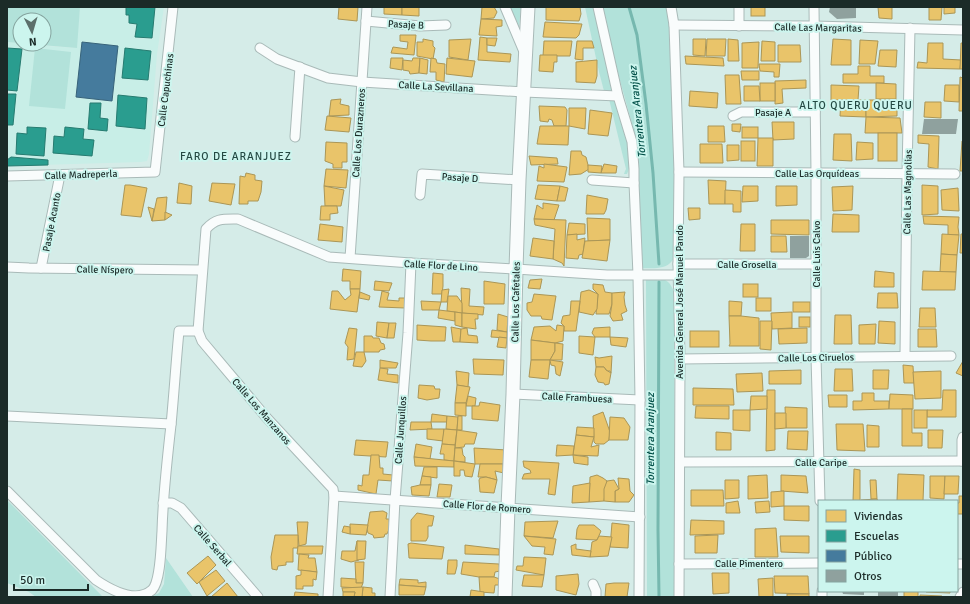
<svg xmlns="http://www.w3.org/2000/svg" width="970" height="604" font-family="Signika,sans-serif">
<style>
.built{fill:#c8eee7}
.green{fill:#b2e2da}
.homes{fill:#e9c46a;stroke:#ab9656}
.schools{fill:#2a9d8f;stroke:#267b70}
.public{fill:#457b9d;stroke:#38637a}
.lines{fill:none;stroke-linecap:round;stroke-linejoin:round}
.stream{stroke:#76b8af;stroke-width:3}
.building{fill:#8fa19e}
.street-casing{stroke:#a9bab8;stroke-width:11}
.secondary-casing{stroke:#a9bab8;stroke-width:15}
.street{stroke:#f9fcfc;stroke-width:9}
.secondary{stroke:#f9fcfc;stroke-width:13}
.labels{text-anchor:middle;stroke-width:4;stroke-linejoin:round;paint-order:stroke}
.street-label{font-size:10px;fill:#1b2b28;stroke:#ccf5ee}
.neighbourhood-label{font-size:11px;letter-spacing:1px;fill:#244943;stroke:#ccf5ee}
.water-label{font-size:11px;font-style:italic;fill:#004f47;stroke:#ccf5ee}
</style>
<rect width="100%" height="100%" fill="#d5ece8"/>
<path class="built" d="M80,7H164L157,54L149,154L147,161L141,162L7,166V42L20,43V44L76,48Z"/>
<g class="green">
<path d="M7,7H80L77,48L29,44H44V20H20V43L7,42Z"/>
<path d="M510,7H521L519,26Z"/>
<path d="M585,7H594L613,91H604L599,72Z"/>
<path d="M602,7H667L669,27L675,176V256C673,259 672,262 669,264C662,270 643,268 634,268L638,176L637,142L616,66Z"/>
<path d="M35,48L71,52L65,109L29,106Z"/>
<path d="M609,99L616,100C621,116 636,159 627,174H624L625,171L626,169Z"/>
<path d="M646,280C661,279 668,276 674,292L675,597H647Z"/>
<path d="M7,500L102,596L105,597H36L29,592L7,583Z"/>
<path d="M166,558L193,597H151L159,593L164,584Z"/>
</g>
<g class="homes">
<path d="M339,7H358L357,21L338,19Z"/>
<path d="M384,7H402V15L384,14Z"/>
<path d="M402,7H419V16L402,15Z"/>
<path d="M482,7H494L497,12L494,18L481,19Z"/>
<path d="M546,7H580L581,14L579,21L546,20Z"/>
<rect x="751" y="7" width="14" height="9"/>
<path d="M878,7H892V19L879,18Z"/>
<path d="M929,7H942L941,20H929Z"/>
<path d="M944,7H955V13L944,14Z"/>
<path d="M481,19L502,20V26L496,27L497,36L479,35Z"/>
<path d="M545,22L582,24L579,35L576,38L543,37Z"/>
<path d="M400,35H416L414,55L391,53L393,47L407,49L408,42L400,41Z"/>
<path d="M480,37L487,38V52L511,54L510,62L478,60Z"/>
<path d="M487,38H497L495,46L487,45Z"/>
<path d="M423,39L433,41V46L435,48L433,59L417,56V42H423Z"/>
<path d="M471,39L468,60L449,57V40Z"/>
<path d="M693,39H706L705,56L693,55Z"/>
<path d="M707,39H726L725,56H706Z"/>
<path d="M728,39L738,40L739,61H728Z"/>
<path d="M833,39L851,40V65H831Z"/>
<path d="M860,40L878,41L875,64H859Z"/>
<path d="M544,41H572L570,56H543Z"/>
<path d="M577,41H592L594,48H583V60L575,59Z"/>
<path d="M762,41L775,42V61H761Z"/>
<path d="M759,42L758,68H742V43Z"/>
<path d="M928,43H943V59L961,60L960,69L917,68L918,62L927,63Z"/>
<path d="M961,43H963V69H960Z"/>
<path d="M778,45H800L801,62H778Z"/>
<path d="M880,50H897L896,67L878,66Z"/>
<path d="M540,55H557V62H554L553,72L539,71Z"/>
<path d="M685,56L723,58L724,66L686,64Z"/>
<path d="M391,58H403L402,70L390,68Z"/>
<path d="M413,58H420L419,73L410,74L409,71L403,70V60L412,61Z"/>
<path d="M420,58L428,60L427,74L419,73Z"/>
<path d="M431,58L436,59L437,63L445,64L444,82L436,80V72H430Z"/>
<path d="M447,58L475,61L472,77L446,74Z"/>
<path d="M597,60V76L595,83L576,82V62Z"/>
<path d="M759,64H780L779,77H774V72L760,71Z"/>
<path d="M858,66H870V76H884V83H843V74H858Z"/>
<path d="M741,71H759V80H742Z"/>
<path d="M725,75H739L741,104H726Z"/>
<path d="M960,77L963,78V111H959Z"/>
<path d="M806,80V88L782,89L783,103L775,104V81Z"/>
<rect x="760" y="83" width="15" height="18"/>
<path d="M876,83L896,84V99H876Z"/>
<path d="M831,85L859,86L858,100H831Z"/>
<path d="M945,85H959V102L944,101Z"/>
<path d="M744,86H759L760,101H744Z"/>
<path d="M690,91L718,93L717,108L689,106Z"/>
<path d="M341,99L340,104L349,106V115L329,116L331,100Z"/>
<path d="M841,100H866V117L840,116Z"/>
<path d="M866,100H897V116L866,117Z"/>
<path d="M925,102H941V118L924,117Z"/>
<path d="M539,106L565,107L567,110L566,126H554L552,120L549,119L548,122L540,121Z"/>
<path d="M569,108H586L585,129L569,126Z"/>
<path d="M590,110L612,113L608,136L588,134Z"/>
<path d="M327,116L351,118L349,132L325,130Z"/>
<path d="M866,117L900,118L902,133H865Z"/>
<path d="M772,122H794V139L773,140Z"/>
<path d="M732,124H741L740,132L732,131Z"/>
<path d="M540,126H569L568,145L537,144Z"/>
<path d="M708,126H724L725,142H708Z"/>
<rect x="742" y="127" width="16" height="11"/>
<rect x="878" y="133" width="19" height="28"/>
<path d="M834,134H851L852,161L833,160Z"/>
<path d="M918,135L939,136L938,169L928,167L929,144L918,143Z"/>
<path d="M758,138H773V166H757Z"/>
<rect x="741" y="141" width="14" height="20"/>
<path d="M962,141H963V171H960Z"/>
<path d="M326,142L347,143V162H342V168H333V164L325,161Z"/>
<path d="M857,142L873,143V159L856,160Z"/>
<path d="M700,144H722L723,163H700Z"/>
<path d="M727,145H739V160L727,161Z"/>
<path d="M571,151H581L582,155L586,157L589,169L581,174L569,175Z"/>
<path d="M529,156L557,158L558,164L531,165Z"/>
<path d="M544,164L567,167L564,182L537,181L539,166L544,168Z"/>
<path d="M604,164L617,166L616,173H601Z"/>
<path d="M588,165L602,166L601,173L588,172Z"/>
<path d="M326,169L348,170L346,188L324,186Z"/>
<path d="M246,173L255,175V180L262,181L261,192L258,201H248V204H239L240,176L245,177Z"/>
<path d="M708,180L726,181L725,204H709Z"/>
<path d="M179,183L192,186L191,204L177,203Z"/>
<path d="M212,183L235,184L231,205L209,201Z"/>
<path d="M125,185H130L147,188L141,217L121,215Z"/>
<path d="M538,185L560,186L557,201L535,199Z"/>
<path d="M922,185L938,186V214L922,215Z"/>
<path d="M324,186L344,190L341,206H325Z"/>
<path d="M560,186L568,188L565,201H557Z"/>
<path d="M743,186H758V201L742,202Z"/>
<path d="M776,186H797V205L776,206Z"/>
<path d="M853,186L852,210L833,211L832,187Z"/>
<path d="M958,188L959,211L942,210L941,190Z"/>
<path d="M725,190L741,191V212H733V204H725Z"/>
<path d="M587,195L608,199L606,210L604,214H586Z"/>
<path d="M167,197L165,220L152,221L157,198Z"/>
<path d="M543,203L559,205L554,220L534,219L537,205L543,209Z"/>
<path d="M321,206H337L338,213L330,214V220H320Z"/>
<path d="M148,207L154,209L152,221Z"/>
<path d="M688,208H700V219L689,220Z"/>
<path d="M165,212L172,215L165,220Z"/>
<path d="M833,214L859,215V232H832Z"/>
<path d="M923,216L959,217L958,227L959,235H948V225L924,224Z"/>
<path d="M587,218L610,219V240L588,241Z"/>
<path d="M534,219L566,220L564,266L562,263L553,259L555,229L535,225Z"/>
<path d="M771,220H809V235L771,234Z"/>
<path d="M569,223L585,224V234L567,235Z"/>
<path d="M320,224L343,227L342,242L318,240Z"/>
<path d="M741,224H755V251H740Z"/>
<path d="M577,234V240L585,238L583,254L579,255L578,259L566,258L567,235Z"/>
<path d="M942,234L959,235L957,255L941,254Z"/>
<path d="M961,234H963V253H960Z"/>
<path d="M771,236H786L787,252H771Z"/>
<path d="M533,238L554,241L553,259L530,256Z"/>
<path d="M610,240L607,261L582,258L585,241Z"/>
<path d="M941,254L957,255L956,272H940Z"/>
<path d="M343,269L361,271L360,289H350V281H342Z"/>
<path d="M875,271L894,273V287H874Z"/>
<path d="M923,271L956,272L955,290H922Z"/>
<path d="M433,273L443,274V286L442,294H432Z"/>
<path d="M542,279L540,289L528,288L530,280Z"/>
<path d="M375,281L392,283L389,291L374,290Z"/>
<path d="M484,281L505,284L504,304H484Z"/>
<path d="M593,284L603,285L605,292L612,293V304L609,314H596L598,294L593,289Z"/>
<rect x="743" y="284" width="15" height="13"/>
<path d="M461,288L470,289L469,306L484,307L483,315L462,313Z"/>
<path d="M350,289H360L357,312L330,309L332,291H338L345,300L351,295Z"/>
<path d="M449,289L447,302H441L442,290Z"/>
<path d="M589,290L598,294L597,309L593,315L579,312L580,301L581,292Z"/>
<path d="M382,291L389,293L387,300L399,301V298H406L405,308L379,307Z"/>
<path d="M360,292L370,296L369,300L359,298Z"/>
<path d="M625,292L624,297L625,305L627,311L621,314L623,320L613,321L610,316L612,304V293Z"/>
<path d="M878,293H897L898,308H877Z"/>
<path d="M534,294L556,296L552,320L542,319L541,316H531L527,310V303L532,302Z"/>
<path d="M448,296H457L462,303V313L447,311Z"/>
<rect x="756" y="298" width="15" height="13"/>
<path d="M421,301L441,302L439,310H422Z"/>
<path d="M571,301H580L576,331H564V326L561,323L563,316L570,315Z"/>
<path d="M729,301L742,302L741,316H729Z"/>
<rect x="793" y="302" width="17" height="10"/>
<path d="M920,308H935L936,327H919Z"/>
<path d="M439,310L455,312V321L438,318Z"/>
<path d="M455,312L462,313V327L455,325Z"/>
<path d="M792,312V328L772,329L771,313Z"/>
<path d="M462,313L478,314V319H475L476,329L462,327Z"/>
<path d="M498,314L508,317L507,332L497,330Z"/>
<path d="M835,315H851L852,344H834Z"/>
<path d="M729,316H741L759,318V346H729L730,344Z"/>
<rect x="799" y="317" width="11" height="10"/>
<path d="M760,321H772L771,350L760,349Z"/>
<path d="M879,321L895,322V344L878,343Z"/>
<path d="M377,322L389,323L387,338L376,336Z"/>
<path d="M389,323H396L394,338H387Z"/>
<path d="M876,324L875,344H859V325Z"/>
<path d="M417,325L446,327L445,341H431L417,340Z"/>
<path d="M557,325L564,326L563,341L555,343L531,340L534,327L550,326L556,331Z"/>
<path d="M451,327L461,329L460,342H453Z"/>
<path d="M610,327V337H595L592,333L594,328Z"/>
<path d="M349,328L357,329L354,359L347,360L348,347L345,343Z"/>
<path d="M467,328L468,335L477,336L478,343L460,342L461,329Z"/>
<path d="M807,328V343L779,344L778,329Z"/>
<path d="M918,329H936L937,347H918Z"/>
<path d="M492,330L507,332V338L491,337Z"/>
<rect x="690" y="331" width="29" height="16"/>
<path d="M364,336H372L373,338H379L381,343L384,344L385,349L380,350L379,352H364Z"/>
<path d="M579,336L595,337L593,355L579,353Z"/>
<path d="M499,337L507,338L506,348L497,347Z"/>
<path d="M610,337L628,338L626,347L611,345Z"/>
<path d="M531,340L555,343V351L550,360H531Z"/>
<path d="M555,343L563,344L562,360H550L555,351Z"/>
<path d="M356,352H364L366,361L362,367L353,366Z"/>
<path d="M612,356L611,373L610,371H607L604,367H596L595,357L599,358Z"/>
<path d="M473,359L504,360L503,375L474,374Z"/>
<path d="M380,360L398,363L396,368H380Z"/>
<path d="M531,360H550L548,379L529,377Z"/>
<path d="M550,360L563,362L560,376L556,374L555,366L551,365Z"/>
<path d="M963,361V376L956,373Z"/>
<path d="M903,365L913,366L914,383H904Z"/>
<path d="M596,367H604L606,370L611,373L609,384L605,385L604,383L598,382L595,375Z"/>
<path d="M380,368L388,369L387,374L398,375V383L378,380Z"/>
<path d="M835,369H852L853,391H834Z"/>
<path d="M801,370V384H769V371Z"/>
<path d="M873,370H889L888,389H873Z"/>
<path d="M456,371L469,373L468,387L457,385Z"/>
<path d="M941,371V398L915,399L913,372Z"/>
<path d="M762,373L763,391L737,392L736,374Z"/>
<path d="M419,385L434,386L435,389H440L439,398L427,400L418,398Z"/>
<path d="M457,385L470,387L466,403H455Z"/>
<path d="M693,388L733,389L734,405H693Z"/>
<path d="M767,390H775V450L766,451Z"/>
<path d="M943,390H956V417H927V410H942Z"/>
<path d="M862,393H874V401H889V409L853,410V401H862Z"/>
<path d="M890,394L913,395V409H889Z"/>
<path d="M828,395H847V407H829Z"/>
<path d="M468,396L476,398L475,406H466Z"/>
<path d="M751,396H767V409L750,410Z"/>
<path d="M480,402L500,405L498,421L472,419V406H479Z"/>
<path d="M455,403H466V416L455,415Z"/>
<path d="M696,406H729V419L695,418Z"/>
<path d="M785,407L807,408V428H786Z"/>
<path d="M902,409H912V433H922V446H902Z"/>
<path d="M733,410H750V431L733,430Z"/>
<rect x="914" y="410" width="13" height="18"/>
<path d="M603,412L610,432L609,440L604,444H596L594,442L593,416Z"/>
<path d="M775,413H786V428L775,429Z"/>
<path d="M432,414L447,416V422H431Z"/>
<path d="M447,416L458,417L457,430L446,429Z"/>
<path d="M458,416H462V430H457Z"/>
<path d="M610,417L624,418L630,427L628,440H609Z"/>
<path d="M411,422H431L432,429L410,430Z"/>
<path d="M836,424H863L865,451L837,450Z"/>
<path d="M867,425L879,426V447H867Z"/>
<path d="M577,427L594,428V437L576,435Z"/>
<path d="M427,429H444L443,441L427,439Z"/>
<path d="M444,429L457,430L455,445L442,444Z"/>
<path d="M457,430L477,433L474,444H465L464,447L455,448Z"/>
<path d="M928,430H943L942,448H928Z"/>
<path d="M788,431H808L807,450L787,449Z"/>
<path d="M716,432L731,433V450H716Z"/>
<path d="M576,435L594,437L591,447L599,445L598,456L573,455Z"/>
<path d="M356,440L388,442L386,457L354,455Z"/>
<path d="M416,444L432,447L430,459L414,457Z"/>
<path d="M442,444L455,445L454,461L444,460V454H440Z"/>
<path d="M557,445L574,446L573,455L556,456Z"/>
<path d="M455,448H462L463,455L465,457V462L454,461Z"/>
<path d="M474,448L507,450L503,464H475Z"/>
<path d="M371,455H379L380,468H383V474L393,475V481L378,480L376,494L358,490V485L362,486L363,475H369Z"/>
<path d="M573,455L588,457V465L574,463Z"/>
<path d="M414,457L454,461V467L415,466Z"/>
<path d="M454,461L475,464L472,477L465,476L464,470H460V476H454Z"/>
<path d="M523,461L559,463L555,495L548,494L550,479H522L524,474L531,473L530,470L524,467Z"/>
<path d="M480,464H503L504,473L495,471L497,480L486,477H478Z"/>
<path d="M424,467H437V478L422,476Z"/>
<path d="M854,469L860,470V501H853Z"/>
<path d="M898,474L924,475L923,501H897Z"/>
<path d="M597,475L603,478L607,481L604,501L589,502L590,477Z"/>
<path d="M767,475L768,498L748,499V476Z"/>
<path d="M781,475L806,476L808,493L781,491Z"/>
<path d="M422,476L431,477V485H420Z"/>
<path d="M930,476H945L944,499L930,498Z"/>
<path d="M945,476H959L958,494H944Z"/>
<path d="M486,477L497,480L494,493L480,492L479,480L480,478Z"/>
<path d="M618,478L629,479L630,491L634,495L629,502H615V491L619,489Z"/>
<path d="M614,480L619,489L615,491V502L604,501V489L607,481Z"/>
<path d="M725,480H739V498L725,499Z"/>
<path d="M870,480H876L877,499H871Z"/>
<path d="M590,483L589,502L572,503L573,486Z"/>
<path d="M439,484L452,485L450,497H437Z"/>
<path d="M420,485H431L429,496L412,495L411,487Z"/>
<path d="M691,490H723L724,506H691Z"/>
<path d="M784,491V506L771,507V492Z"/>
<path d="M959,496H963V514H957V503H959Z"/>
<path d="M877,499L878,501H861V500Z"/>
<path d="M738,501L740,513H726V503Z"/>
<path d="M769,501L770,512L756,513L755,502Z"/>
<path d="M784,506H809V521L784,520Z"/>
<path d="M383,511L387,513L386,519H389L390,527L387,534H385L384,537L374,538L373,535L368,533L367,529L370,512Z"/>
<path d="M417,513L434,516L432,526H428V537L426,541H411V520Z"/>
<path d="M691,520L724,521V534L690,535Z"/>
<path d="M558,521L553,538L524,536L525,522Z"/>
<path d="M297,522H308L306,544L299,546L298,535Z"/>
<path d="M612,523L629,525L628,548L610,547Z"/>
<path d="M350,524L368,525L366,535L350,534Z"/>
<path d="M579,525H594L601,531L597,540L576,539L577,529Z"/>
<path d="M344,526L350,527V534L342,532Z"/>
<path d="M776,528L778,557H755V529Z"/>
<path d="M275,535H298V548H293V562H286V565L278,566L277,570L272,569L271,557Z"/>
<path d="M718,535L717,553H695V536Z"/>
<path d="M524,536L556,539L553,555L544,554L545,547L532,546Z"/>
<path d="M599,536L612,537L608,556L590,557L592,542L597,540Z"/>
<path d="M780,536H809V553L781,552Z"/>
<path d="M357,541L365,542V551H361L359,560L351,562L341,559L342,551H355Z"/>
<path d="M357,541H366L365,559L357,560Z"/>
<path d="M411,543L444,547L442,559L409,558L408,544Z"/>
<path d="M576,544V549L591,551L590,557L572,555L571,546Z"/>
<path d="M465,545L499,549V555L465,554Z"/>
<path d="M298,546H323L322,554H297Z"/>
<path d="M299,554L309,555L308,558H315L317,572L298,570Z"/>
<path d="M208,556L216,565L197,584L187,573Z"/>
<path d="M524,557L546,558L544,575L516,570L517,566H523Z"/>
<path d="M448,560H457V566L455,574H447Z"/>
<path d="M355,562H364L363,583H356Z"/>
<path d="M463,562L499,564L500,571L495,572L494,577H479L461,574Z"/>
<path d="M216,570L225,581L207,596L199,582Z"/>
<path d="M301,570L317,572L316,580L313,579V586H303V589H296V576L301,575Z"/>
<path d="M712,573H729V593L713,594Z"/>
<path d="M578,574L579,584L576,595L556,590V576Z"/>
<path d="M524,575H544L542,587L522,586Z"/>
<path d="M774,576H808L809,594L775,593Z"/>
<path d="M479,577H494L500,579L499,585H495L494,593L480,592Z"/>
<path d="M341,578L356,579V583H363L361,588L341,587Z"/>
<path d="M773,578V597H759L758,579Z"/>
<path d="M400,579L418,580V583L426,582V587L399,585Z"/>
<path d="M227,583L238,597H211Z"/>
<path d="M614,583H629L627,597H605L606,584Z"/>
<path d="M399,585L426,587L424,595H399Z"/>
<path d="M363,587L372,588V593H375V597H362Z"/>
<path d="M363,587L362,597H354L355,592H343L342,588Z"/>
<path d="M471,590L484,592V597H470Z"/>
<rect x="904" y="591" width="14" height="6"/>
<path d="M926,591H950V593L926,592Z"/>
<path d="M295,592L318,594V597H294Z"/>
<path d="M343,592H355L354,597H343Z"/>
<rect x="787" y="594" width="22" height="3"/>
<path d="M920,595L942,596V597H920Z"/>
</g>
<g class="schools">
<path d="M126,7H155L152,38L135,37L137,24L129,23V15H126Z"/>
<path d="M7,48L22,49L17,91L7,90Z"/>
<path d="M125,48L151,51L148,80L122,78Z"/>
<path d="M7,94H16L13,125H7Z"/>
<path d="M118,95L147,98L145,129L116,126Z"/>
<path d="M90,103H101L100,118L108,119L107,131L88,129Z"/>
<path d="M27,127L46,128L44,156L16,154L17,133L27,134Z"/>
<path d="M65,127L84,129L83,139L94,140L92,156L53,153L54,136L64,137Z"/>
<path d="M11,157L48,160V165L7,166V160Z"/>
</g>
<path class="public" d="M82,42L118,46L112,101L76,97Z"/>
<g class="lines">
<g class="stream">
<path d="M629,7L637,35L646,104L653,173L659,264"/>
<path d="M659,597L658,530L659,282"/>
</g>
</g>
<g class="building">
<path d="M830,7H856V18L837,19L829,12Z"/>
<path d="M924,119H958L956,134H922Z"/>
<path d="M790,236H809V256L806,258H790Z"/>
<path d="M842,591H864V595L843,594Z"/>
<rect x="878" y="591" width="20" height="6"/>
</g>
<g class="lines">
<defs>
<g id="street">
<path d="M505,7L525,54"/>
<path d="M598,7L618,96L632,142L634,169V183L638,275L640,400L639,597"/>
<path d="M671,7L674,25L679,172L678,264L680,359L679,597"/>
<path d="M739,7V26"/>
<path d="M814,7L816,173V357L820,501"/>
<path d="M366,21L420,26L446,25"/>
<path d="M674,25L814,26L963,30"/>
<path d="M260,48L277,59L328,78L362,82L524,92L618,96"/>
<path d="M733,116L741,112H815"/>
<path d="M295,137L300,67"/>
<path d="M679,172L955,174"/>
<path d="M7,176L155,172L173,7"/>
<path d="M592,180L634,183"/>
<path d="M420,195L422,174L519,180"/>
<path d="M350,258L367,7"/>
<path d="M678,264H816"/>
<path d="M7,267L29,268L202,270"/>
<path d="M41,268L60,175"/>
<path d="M905,356L907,174L910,28"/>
<path d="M680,359L951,356"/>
<path d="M513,394L640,400"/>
<path d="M7,416L171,424"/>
<path d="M962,461V440L963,437"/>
<path d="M680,462L963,461"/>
<path d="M7,491L96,580C111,590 136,604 152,590C161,581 161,544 162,531C163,495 167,460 171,425C174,394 176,362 179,331H198"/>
<path d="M334,496L640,517"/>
<path d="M163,503H172L181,508L258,597"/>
<path d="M679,564L819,563"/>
<path d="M957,564H963"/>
<path d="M593,584L596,591V597"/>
<path d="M822,591V597"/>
<path d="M328,597L334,496L333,489L266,417L202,341L198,331L206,229C216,218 223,219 238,219L329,257L411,263L516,269L607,275H679"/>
<path d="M390,597L395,500L408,333L411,263"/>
<path d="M960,597L963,592"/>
</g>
<path id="secondary" d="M505,597L508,507L513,394L516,269L519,180L528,7"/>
</defs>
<use href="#street" class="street-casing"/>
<use href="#secondary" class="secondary-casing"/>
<use href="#street" class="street"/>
<use href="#secondary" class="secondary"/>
</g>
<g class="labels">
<g class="street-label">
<text transform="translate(406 24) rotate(3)" y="4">Pasaje B</text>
<text transform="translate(818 27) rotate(1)" y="4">Calle Las Margaritas</text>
<text transform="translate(436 86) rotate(3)" y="4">Calle La Sevillana</text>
<text transform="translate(165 90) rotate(-83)" y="4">Calle Capuchinas</text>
<text x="773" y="116">Pasaje A</text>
<text transform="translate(358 133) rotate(-86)" y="4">Calle Los Durazneros</text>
<text x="817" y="177">Calle Las Orquídeas</text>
<text transform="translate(81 174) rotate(-2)" y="4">Calle Madreperla</text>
<text transform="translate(460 177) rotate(4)" y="4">Pasaje D</text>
<text transform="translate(907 192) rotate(-89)" y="4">Calle Las Magnolias</text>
<text transform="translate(51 222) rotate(-79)" y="4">Pasaje Acanto</text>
<text transform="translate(816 254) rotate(-90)" y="4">Calle Luis Calvo</text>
<text x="747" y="268">Calle Grosella</text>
<text transform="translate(441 265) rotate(3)" y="4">Calle Flor de Lino</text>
<text transform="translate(105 269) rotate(1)" y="4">Calle Níspero</text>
<text transform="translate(515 302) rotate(-89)" y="4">Calle Los Cafetales</text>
<text transform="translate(679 302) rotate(-90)" y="4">Avenida General José Manuel Pando</text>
<text transform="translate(816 357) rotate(-1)" y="4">Calle Los Ciruelos</text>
<text transform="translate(577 397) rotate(3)" y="4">Calle Frambuesa</text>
<text transform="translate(262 411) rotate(49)" y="4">Calle Los Manzanos</text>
<text transform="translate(400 430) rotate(-86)" y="4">Calle Junquillos</text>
<text x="821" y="466">Calle Caripe</text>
<text transform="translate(487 506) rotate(4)" y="4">Calle Flor de Romero</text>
<text transform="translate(213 545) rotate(49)" y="4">Calle Serbal</text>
<text x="749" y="567">Calle Pimentero</text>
</g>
<g class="neighbourhood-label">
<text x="856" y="109">ALTO QUERU QUERU</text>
<text x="236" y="160">FARO DE ARANJUEZ</text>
</g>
<g class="water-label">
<text transform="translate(637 112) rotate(-96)" y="4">Torrentera Aranjuez</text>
<text transform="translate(650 439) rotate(-90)" y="4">Torrentera Aranjuez</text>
</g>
</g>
<rect width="970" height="604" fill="none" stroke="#1b2b28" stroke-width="16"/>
<rect x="818" y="500" width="140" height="92" fill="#ccf5ee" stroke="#85a49f"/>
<rect x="826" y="510" width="20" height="12" fill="#e9c46a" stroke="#85a49f"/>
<text x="854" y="520" font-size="12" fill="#1b2b28">Viviendas</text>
<rect x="826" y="530" width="20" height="12" fill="#2a9d8f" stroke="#85a49f"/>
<text x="854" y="540" font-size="12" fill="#1b2b28">Escuelas</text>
<rect x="826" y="550" width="20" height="12" fill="#457b9d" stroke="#85a49f"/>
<text x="854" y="560" font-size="12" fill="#1b2b28">Público</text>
<rect x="826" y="570" width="20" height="12" fill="#8fa19e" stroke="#85a49f"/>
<text x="854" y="580" font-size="12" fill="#1b2b28">Otros</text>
<g transform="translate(32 32) rotate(175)"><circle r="19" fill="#ccf5ee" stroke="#85a49f"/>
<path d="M0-3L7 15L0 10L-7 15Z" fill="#5c6f6b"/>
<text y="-6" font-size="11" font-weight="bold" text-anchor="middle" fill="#1b2b28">N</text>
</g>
<path d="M14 584v6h74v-6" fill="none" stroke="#1b2b28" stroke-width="2"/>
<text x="20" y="584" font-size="12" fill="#1b2b28" stroke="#ccf5ee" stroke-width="3" paint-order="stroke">50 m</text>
</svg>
